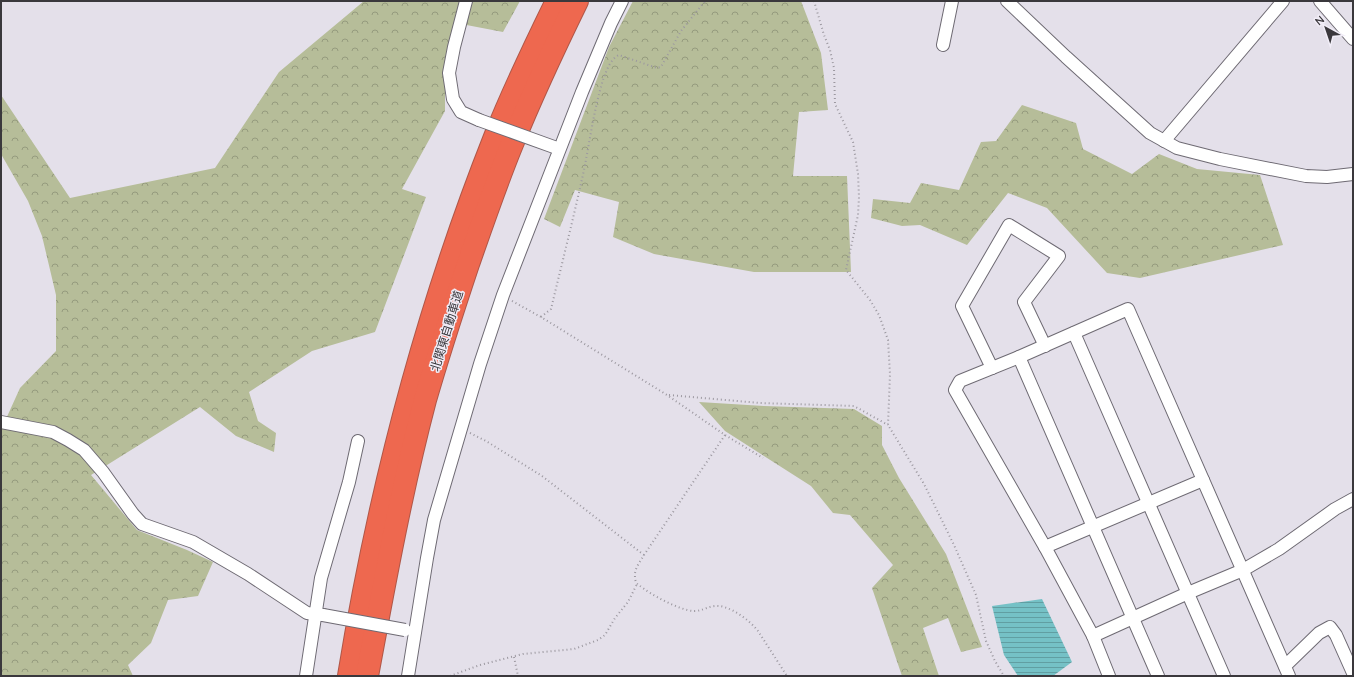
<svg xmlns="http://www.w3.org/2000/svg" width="1354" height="677" font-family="Quicksand,'Noto Sans JP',sans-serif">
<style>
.forest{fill:url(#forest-crowns)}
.water{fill:url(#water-rules)}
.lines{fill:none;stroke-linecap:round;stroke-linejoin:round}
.minor-casing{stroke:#6e6a73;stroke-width:14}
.motorway-casing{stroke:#af5748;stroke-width:24}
.path{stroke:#9c98a0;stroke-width:2;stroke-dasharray:1 3;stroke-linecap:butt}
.minor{stroke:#fff;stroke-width:12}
.motorway{stroke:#ee684f;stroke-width:22}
.minor-bridge-casing{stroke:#6e6a73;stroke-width:14;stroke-linecap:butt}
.minor-bridge{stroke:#fff;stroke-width:12}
.labels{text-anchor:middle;stroke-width:3;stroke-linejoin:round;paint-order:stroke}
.street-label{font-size:12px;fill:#3a383c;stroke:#f1edf7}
</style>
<defs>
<pattern id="forest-crowns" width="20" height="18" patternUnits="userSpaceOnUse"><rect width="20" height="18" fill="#b6bd99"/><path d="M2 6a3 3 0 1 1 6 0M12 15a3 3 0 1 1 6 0" fill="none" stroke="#959b7e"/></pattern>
<pattern id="water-rules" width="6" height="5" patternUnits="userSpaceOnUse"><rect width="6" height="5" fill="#75c1c6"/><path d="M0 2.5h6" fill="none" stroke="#619ea2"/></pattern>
</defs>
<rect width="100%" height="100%" fill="#e4e0ea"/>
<g class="forest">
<path d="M364,1H520L503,32L456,23L445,72V111L402,189L426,197L375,332L312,351L249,392L258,421L276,433L274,452L236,436L200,407L91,475L137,530L187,550L213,562L198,596L168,600L151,643L128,665L133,676H1V430L20,388L56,351V295L42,236L28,201L1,154V95L70,198L215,168L279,72Z"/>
<path d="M633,1H801L821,53L828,110L799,112L793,176H847L851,272H754L654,254L613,237L619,202L575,190L560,227L544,219L609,47Z"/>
<path d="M1022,105L1076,123L1083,149L1132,174L1159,154L1197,169L1260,175L1283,245L1140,278L1107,273L1047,208L1008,193L967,245L920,225L902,226L871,218L873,199L910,203L921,183L959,190L981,142L996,141Z"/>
<path d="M699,402L764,406L854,409L882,426V445L899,478L946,554L982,647L961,652L948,618L923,628L939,676H902L872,588L893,565L850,515L833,513L811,486L725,431Z"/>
</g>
<path class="water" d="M1042,599L1072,662L1053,676H1018L1004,655L992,606Z"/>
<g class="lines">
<defs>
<g id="minor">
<path d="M466,1L454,47L449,73L453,99L461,112L479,120"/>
<path d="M1007,1L1066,57L1150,133L1177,148L1220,159L1306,176L1327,177L1353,174"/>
<path d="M1320,1L1353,39"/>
<path d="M943,45L952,1"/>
<path d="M1164,141L1283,1"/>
<path d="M1074,333L1224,676"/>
<path d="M1019,357L1158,676"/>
<path d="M992,368L962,306L1009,225L1059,256L1024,302L1045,346"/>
<path d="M1,422L53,432L68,440L84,450L103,472L133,514L142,524L193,542L248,574L307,613L323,615"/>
<path d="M1045,547L1203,480"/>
<path d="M1093,636L1188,593L1243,570L1279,549L1335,509L1353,499"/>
<path d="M1285,666L1319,633L1330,627L1336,635L1353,673"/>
<path d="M306,676L321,578L349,482L358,441"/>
<path d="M408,676L427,558L434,520L480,364L503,295L582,92L611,23L622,1"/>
<path d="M1109,676L1093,636L1045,547L955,390L960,381L1019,357L1128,309L1289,676"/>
</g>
<g id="motorway">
<path d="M349,676C379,492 426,311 495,137C513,91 535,46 557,1"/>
<path d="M367,676C384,584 401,491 425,400C438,355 453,309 468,264C482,224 496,183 512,144C532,95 554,48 577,1"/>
</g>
</defs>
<use href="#minor" class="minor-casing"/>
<use href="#motorway" class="motorway-casing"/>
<g class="path">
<path d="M814,1L824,35L830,50L834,68L835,104L853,142L858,174L859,197L858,215L846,270L870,300L879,315L888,340L890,374L888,425L924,484L954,545L976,595L986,641L995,661L1004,676"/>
<path d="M512,301L541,317L667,395L725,435L763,458"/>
<path d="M541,317L551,309C562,263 574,216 584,170C590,140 594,109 603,80C606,72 610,59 619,55L657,68L661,67L681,31L705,1"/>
<path d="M669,395L760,403L854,406L888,425"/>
<path d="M470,433L486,441L542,476L644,555"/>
<path d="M725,435L644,555C640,562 634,569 635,577C635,580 636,584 639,585C649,594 681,611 694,611C705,611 711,603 724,607C737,611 750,621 758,631L787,676"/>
<path d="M514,657L518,676"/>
<path d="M450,676L480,665L523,654L574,649L598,640L605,635L615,618L628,602L637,584"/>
</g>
<use href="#minor" class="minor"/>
<use href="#motorway" class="motorway"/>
<defs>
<g id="minor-bridge">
<path d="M479,120L554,147"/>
<path d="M323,615L405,630"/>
</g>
</defs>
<use href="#minor-bridge" class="minor-bridge-casing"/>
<use href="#minor-bridge" class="minor-bridge"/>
</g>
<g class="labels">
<g class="street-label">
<text transform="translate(447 331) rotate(-73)" y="4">北関東自動車道</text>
</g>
</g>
<rect width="1354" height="677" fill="none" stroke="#3a383c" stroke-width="4"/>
<g transform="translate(1326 28) rotate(320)" stroke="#f1edf7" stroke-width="3" paint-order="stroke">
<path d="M0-3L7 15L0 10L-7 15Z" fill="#3a383c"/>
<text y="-6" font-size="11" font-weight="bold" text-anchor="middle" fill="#3a383c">N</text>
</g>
</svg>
